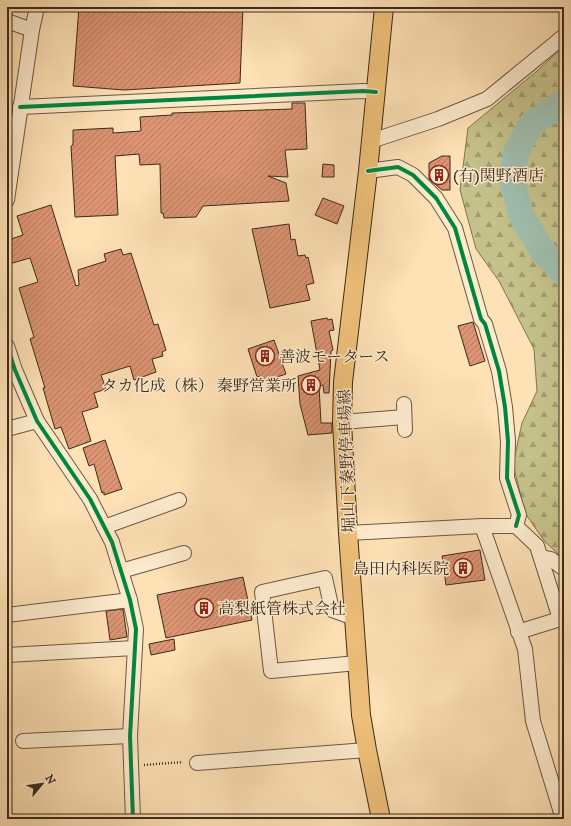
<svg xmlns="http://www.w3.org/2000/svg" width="571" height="826" font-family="'IM FELL DW Pica','Noto Serif JP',serif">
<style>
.forest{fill:url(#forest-firs);stroke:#807652}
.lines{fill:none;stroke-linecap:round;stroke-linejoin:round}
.river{stroke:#a0beae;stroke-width:26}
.building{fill:url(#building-hatch);stroke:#3b2a1b}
.minor-casing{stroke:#6c5842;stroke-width:16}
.major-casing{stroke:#3b2a1b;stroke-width:20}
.path{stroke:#3b2a1b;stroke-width:2.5;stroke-dasharray:1 2;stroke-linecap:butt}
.minor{stroke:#feeccf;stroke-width:14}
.major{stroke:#efc07a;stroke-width:18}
.cycleway-casing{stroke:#feeccf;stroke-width:6}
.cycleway{stroke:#00873e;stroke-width:4}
.labels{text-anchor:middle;stroke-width:3;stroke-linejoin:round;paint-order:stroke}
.poi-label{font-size:16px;fill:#3b2a1b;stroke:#feeccf;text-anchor:start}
.street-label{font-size:16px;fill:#3b2a1b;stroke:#feeccf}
</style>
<defs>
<pattern id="forest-firs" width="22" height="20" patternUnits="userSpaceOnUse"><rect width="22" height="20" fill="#c5c18a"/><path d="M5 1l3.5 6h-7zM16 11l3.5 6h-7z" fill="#a19d70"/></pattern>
<pattern id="building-hatch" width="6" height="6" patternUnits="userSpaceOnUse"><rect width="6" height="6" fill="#dc9473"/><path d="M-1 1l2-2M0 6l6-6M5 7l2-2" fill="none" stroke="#b4795e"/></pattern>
</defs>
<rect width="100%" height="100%" fill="#fee1b5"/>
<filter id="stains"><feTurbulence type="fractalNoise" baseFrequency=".005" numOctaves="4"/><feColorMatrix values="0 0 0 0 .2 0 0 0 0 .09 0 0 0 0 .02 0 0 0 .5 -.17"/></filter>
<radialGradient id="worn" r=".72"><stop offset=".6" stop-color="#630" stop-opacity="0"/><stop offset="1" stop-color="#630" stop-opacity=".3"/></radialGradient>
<path class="forest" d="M564,46V559L545,542L525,513L513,464L522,423L537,391L534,349L499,281L476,249L460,190L468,128L537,71Z"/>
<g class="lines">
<path class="river" d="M564,102L531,124L516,152L512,180L521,215L542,250L564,274"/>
</g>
<g class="building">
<path d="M79,7H243L240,83L124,90L73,86Z"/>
<path d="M292,103H305L307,149L285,150L288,177L268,176L286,183L289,201L203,206L196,217L164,218L163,213H161L160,164L140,165L139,154L115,156L118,215L75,217L71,146L73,145V130L113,128V133L141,131L140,117L172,115V113L292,109Z"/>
<path d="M442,156H450V190H442L429,179V163Z"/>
<path d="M323,164L334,165V177H322Z"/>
<path d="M323,198L344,206L337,224L315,215Z"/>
<path d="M51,205L76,286L79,285L78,270L106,261L104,254L121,249L123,255L131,253L154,325L158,324L166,350L162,352L163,356L152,359L156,372L134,380L130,366L101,375L106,389L94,393L98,407L82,412L91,441L69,449L61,427L55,429L43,388H45L30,339L34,337L19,288L38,282L30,258L9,264L11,239L23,235L17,216Z"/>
<path d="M289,224L291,240L295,239L298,256L305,255L306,258L308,257L314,283L306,285L310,300L270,308L252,229Z"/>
<path d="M327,318L328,320L332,319L334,330L329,331L333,350L331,351L329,393H324L323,385L319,386L321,423H332V433L308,435L300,404L298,376L320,370L311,321Z"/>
<path d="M473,322L485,361L470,366L458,326Z"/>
<path d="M274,340L286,374L262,382L260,376L257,377L248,349Z"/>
<path d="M105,440L122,489L104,495V492L102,493L94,464L89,466L83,448Z"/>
<path d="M480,550L485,580L446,585L442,556Z"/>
<path d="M243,577L252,620L166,638L157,595Z"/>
<path d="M123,609L127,637L110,640L106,611Z"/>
<path d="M174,639L175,650L151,655L149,644Z"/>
</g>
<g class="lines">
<defs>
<g id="minor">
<path d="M7,21L32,30"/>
<path d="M20,107L363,91L376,92"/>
<path d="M371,141L438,119L487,99L564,36"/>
<path d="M368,171L398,167L413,175L436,198L455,228L481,319L485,324L499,371L505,407L508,441L507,478L519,515L516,526"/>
<path d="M7,200L32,30L37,7"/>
<path d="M7,346L15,370L37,421L90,499L112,542L130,600L136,629L130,736L133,819"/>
<path d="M404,404L405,430"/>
<path d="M342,422L404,417"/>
<path d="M7,429L37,421"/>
<path d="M482,526L525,649L533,721L563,819"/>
<path d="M104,527L179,500"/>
<path d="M348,533L482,526H516L537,546L560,619L518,632"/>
<path d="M541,557L551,559L564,569"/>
<path d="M121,571L184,553"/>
<path d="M7,615L130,600"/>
<path d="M354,618L332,610L325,578L262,592L271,671L357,663"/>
<path d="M7,655L135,648"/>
<path d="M23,741L130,736"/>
<path d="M197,763L367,750"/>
</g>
<path id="major" d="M381,819L367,750L361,715L348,533L342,422L343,382L368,171L384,7"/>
</defs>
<use href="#minor" class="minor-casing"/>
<use href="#major" class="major-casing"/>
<path class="path" d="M144,765L183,762"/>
<use href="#minor" class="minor"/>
<use href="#major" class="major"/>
<defs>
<g id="cycleway">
<path d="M20,107L363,91L376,92"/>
<path d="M368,171L398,167L413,175L436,198L455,228L481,319L485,324L499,371L505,407L508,441L507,478L519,515L516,526"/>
<path d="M7,346L15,370L37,421L90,499L112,542L130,600L136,629L130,736L133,819"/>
</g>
</defs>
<use href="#cycleway" class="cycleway-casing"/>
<use href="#cycleway" class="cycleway"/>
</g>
<defs>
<symbol id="building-ring" viewBox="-11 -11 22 22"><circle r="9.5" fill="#feeccf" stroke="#8f2418" stroke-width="1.5"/><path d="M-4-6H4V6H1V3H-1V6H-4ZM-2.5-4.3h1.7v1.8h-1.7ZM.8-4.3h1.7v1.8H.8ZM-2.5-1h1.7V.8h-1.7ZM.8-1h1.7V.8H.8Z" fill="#8f2418"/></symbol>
</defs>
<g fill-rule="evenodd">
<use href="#building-ring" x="428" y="164" width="22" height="22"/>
<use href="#building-ring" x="254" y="345" width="22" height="22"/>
<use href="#building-ring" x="300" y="374" width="22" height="22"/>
<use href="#building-ring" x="452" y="557" width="22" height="22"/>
<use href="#building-ring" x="193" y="597" width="22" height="22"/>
</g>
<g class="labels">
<g class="poi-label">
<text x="453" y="181">(有)関野酒店</text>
<text x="279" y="362">善波モータース</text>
<text x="297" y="391" text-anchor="end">タカ化成（株） 秦野営業所</text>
<text x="449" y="574" text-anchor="end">島田内科医院</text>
<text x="218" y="614">高梨紙管株式会社</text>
</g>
<g class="street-label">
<text transform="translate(346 461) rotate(-92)" y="6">堀山下秦野停車場線</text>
</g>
</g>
<rect width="571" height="826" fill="none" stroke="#fee1b5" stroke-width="24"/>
<rect x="8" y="8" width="555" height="810" fill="none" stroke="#3b2a1b" stroke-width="2"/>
<rect x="12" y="12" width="547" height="802" fill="none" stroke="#3b2a1b"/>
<g transform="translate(42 784) rotate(61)" stroke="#feeccf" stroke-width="3" paint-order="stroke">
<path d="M0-3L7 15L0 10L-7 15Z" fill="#3b2a1b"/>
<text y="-6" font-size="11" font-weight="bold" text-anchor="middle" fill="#3b2a1b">N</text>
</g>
<rect width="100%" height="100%" filter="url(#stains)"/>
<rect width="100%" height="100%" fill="url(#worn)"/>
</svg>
